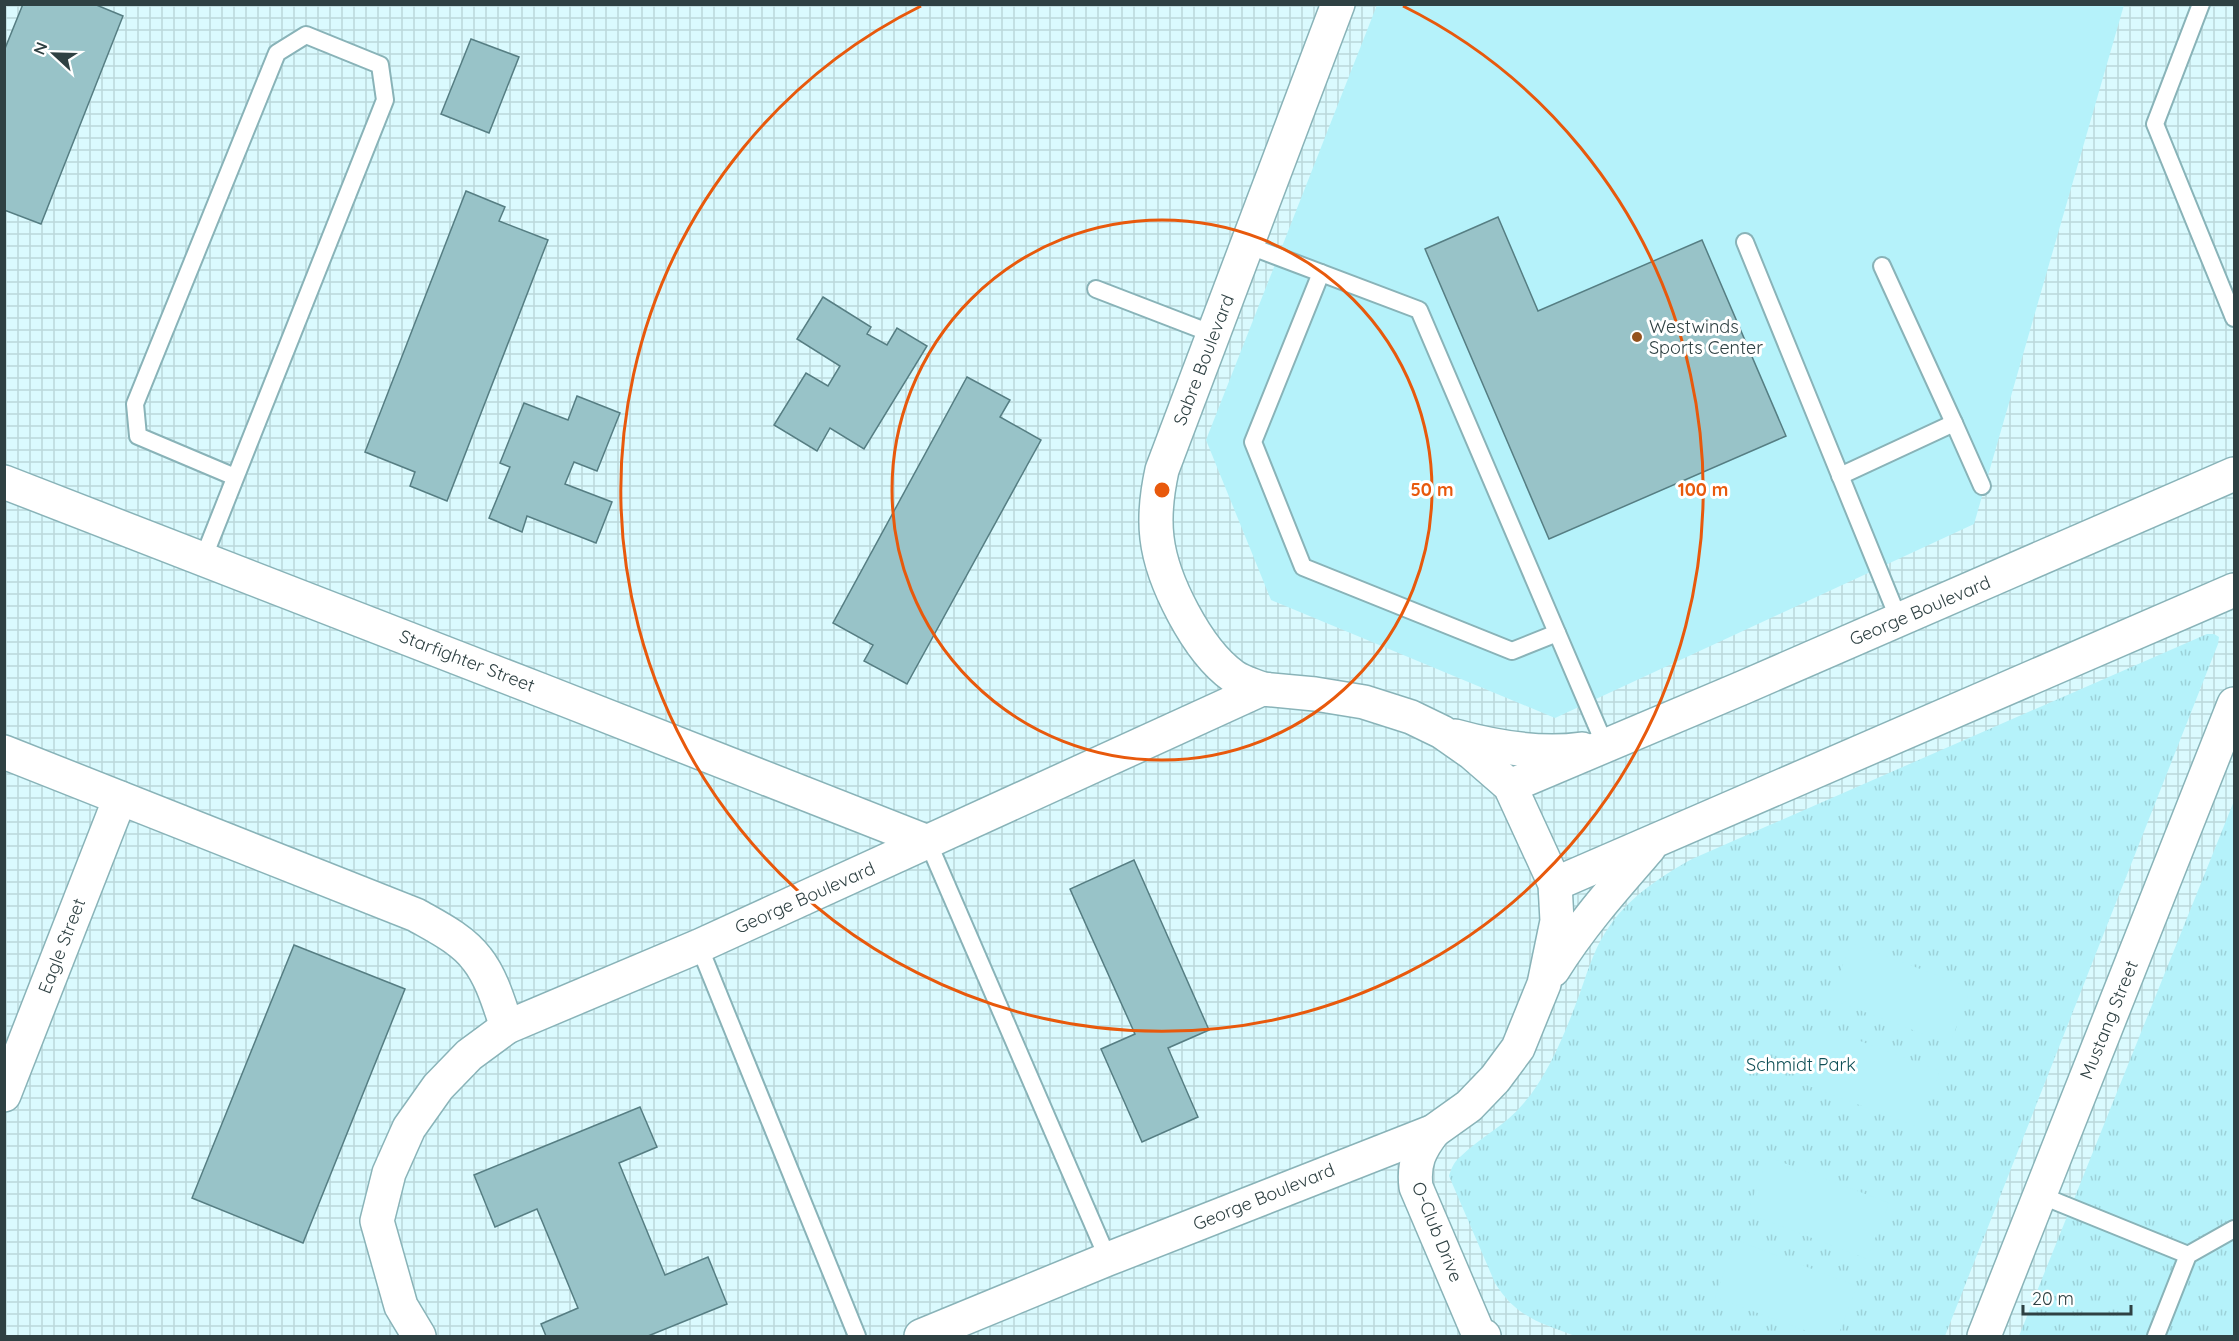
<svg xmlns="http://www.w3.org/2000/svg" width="2239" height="1341" font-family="Quicksand,sans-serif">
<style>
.industrial{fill:url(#industrial-grid)}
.park{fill:url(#park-tufts)}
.pitch{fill:#b5f2fa}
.building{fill:#98c3c8;stroke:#567e83;stroke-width:1.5}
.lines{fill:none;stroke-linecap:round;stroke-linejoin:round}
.lane-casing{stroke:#89b3b8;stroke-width:20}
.street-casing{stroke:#89b3b8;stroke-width:36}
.lane{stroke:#fff;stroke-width:16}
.street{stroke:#fff;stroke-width:33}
.ring{fill:none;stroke:#e8590c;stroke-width:3}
.poi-dot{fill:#94531e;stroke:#fff;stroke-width:2}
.labels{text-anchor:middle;stroke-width:6;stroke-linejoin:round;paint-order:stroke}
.poi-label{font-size:18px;fill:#2f4143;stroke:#fff;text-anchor:start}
.street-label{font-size:18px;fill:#2f4143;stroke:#fff}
.park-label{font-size:18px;fill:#105057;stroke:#fff}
.centre{fill:#e8590c;stroke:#fff;stroke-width:3}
.ring-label{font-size:18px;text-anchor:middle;font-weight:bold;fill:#e8590c;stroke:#fff;stroke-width:6;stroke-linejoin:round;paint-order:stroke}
</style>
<defs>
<pattern id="industrial-grid" width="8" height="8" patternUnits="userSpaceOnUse" patternTransform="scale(1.5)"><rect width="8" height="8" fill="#dafafe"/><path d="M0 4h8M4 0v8" fill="none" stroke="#bbd8db"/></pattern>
<pattern id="park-tufts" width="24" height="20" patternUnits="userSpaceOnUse" patternTransform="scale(1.5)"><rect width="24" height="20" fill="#b5f2fa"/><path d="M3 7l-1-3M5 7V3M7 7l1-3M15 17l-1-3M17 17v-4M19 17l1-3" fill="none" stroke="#9cd1d8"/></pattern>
</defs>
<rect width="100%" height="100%" fill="#f4fcfd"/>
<rect class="industrial" x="5" y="5" width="2229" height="1331"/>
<g class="park">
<path d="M2207,634H2214L2219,637L2218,644L1945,1336H1575C1540,1323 1516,1317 1495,1283L1449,1176C1451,1169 1454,1162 1460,1157C1480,1137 1505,1126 1523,1104C1549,1075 1568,1026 1581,990C1589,967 1596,944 1611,924C1631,896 1663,875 1692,859Z"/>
<path d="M2234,801V1336H2019Z"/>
</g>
<g class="pitch">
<path d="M1377,5H2124L1974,524L1555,718L1271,600L1206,440Z"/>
<path d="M1851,943L1971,988L1950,1044L1830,999Z"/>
<path d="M1820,1026L1940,1071L1918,1127L1798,1082Z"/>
<path d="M1768,1157L1889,1203L1867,1259L1747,1213Z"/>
<path d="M1736,1240L1857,1286L1838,1336H1820L1715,1297Z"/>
</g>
<g class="building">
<path d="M23,4H94L123,16L41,224L4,210V51Z"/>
<path d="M471,39L519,57L489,133L441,114Z"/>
<path d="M466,191L505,207L499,221L548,240L447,501L410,486L415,472L365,452Z"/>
<path d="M1498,217L1538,311L1702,240L1786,436L1549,539L1425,249Z"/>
<path d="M823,297L871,327L867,334L887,345L897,328L927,346L864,449L830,428L817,451L774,425L806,373L828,386L840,366L797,339Z"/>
<path d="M967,377L1010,400L1000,417L1041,440L907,684L864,661L873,645L833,623Z"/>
<path d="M577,396L620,413L597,471L574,462L565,484L612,502L596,543L527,516L522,532L489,518L510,467L500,463L524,403L568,420Z"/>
<path d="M1134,860L1209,1030L1168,1048L1198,1117L1142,1142L1101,1049L1135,1034L1070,889Z"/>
<path d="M294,945L405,989L303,1243L192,1198Z"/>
<path d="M640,1107L657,1147L619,1163L665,1275L708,1257L727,1304L648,1336H546L541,1324L578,1308L537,1209L495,1227L474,1175Z"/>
</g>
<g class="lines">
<defs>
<g id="lane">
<path d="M2201,4L2155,124L2234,318"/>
<path d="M1745,242L1899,620"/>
<path d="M1247,245L1419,310L1605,745"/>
<path d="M1882,266L1954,423"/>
<path d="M1321,273L1253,442L1303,567L1512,651L1557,633"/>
<path d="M1096,289L1213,334"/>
<path d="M1840,476L1954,423L1982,486"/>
<path d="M203,559L385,100L380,65L306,35L277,53L135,404L138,436L235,477"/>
<path d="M928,842L1108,1259"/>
<path d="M699,946L857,1336"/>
<path d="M2040,1195L2188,1255"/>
<path d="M2156,1336L2188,1255L2234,1229"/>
</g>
<g id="street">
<path d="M4,482L543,691L928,842"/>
<path d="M1262,689C1253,685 1241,682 1233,676C1197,650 1162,581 1157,538C1154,514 1157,493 1162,470L1338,4"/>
<path d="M1455,736C1495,747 1540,755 1582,749"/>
<path d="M4,752L416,915C437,927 462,939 477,959C492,978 499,1004 507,1027"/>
<path d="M1510,786L1742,688L2234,474"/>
<path d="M1555,884L2234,590"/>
<path d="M1553,970C1581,925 1615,887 1649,848"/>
<path d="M4,1095L120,798"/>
<path d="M1434,1131C1420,1149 1413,1163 1416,1187L1479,1335L1484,1336"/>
<path d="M419,1336L401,1306L377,1221L389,1173L409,1128L438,1087L469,1055L507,1027L699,946L1262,689L1315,694L1364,702L1411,717L1442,732L1472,753L1510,786L1555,884L1557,921L1544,984L1518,1048L1495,1079L1469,1106L1434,1131L1108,1259L921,1336"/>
<path d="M1984,1336L2234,704"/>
</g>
</defs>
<use href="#lane" class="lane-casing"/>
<use href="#street" class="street-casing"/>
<use href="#lane" class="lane"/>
<use href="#street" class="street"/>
</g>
<g class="ring">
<circle cx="1162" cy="490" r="270"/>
<path d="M1403 6A541 541 0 1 1 921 6"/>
</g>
<circle class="poi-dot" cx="1637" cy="337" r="6"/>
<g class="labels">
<g class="poi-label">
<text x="1649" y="333">Westwinds<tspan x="1649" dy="21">Sports Center</tspan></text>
</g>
<g class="street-label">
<text transform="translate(1204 360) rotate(-69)" y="6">Sabre Boulevard</text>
<text transform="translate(1920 611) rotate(-23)" y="6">George Boulevard</text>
<text transform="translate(467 661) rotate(21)" y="6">Starfighter Street</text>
<text transform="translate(805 898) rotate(-24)" y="6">George Boulevard</text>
<text transform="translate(62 946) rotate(-69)" y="6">Eagle Street</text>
<text transform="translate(2109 1020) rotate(-68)" y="6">Mustang Street</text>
<text transform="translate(1264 1197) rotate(-22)" y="6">George Boulevard</text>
<text transform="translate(1437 1232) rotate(68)" y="6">O-Club Drive</text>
</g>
<g class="park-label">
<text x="1801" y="1071">Schmidt Park</text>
</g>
</g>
<circle cx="1162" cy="490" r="9" class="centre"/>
<g class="ring-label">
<text x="1432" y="496">50 m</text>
<text x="1703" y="496">100 m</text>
</g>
<rect width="2239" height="1341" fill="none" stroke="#2f4143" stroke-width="12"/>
<g transform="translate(54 54) rotate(292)" stroke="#ffffff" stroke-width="4.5" paint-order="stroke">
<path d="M0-4.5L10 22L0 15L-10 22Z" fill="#2f4143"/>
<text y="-9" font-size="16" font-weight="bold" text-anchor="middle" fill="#2f4143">N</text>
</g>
<path d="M2023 1305v9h108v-9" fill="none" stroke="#2f4143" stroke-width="3"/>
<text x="2032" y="1305" font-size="18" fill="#2f4143" stroke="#ffffff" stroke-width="4.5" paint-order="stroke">20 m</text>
</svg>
